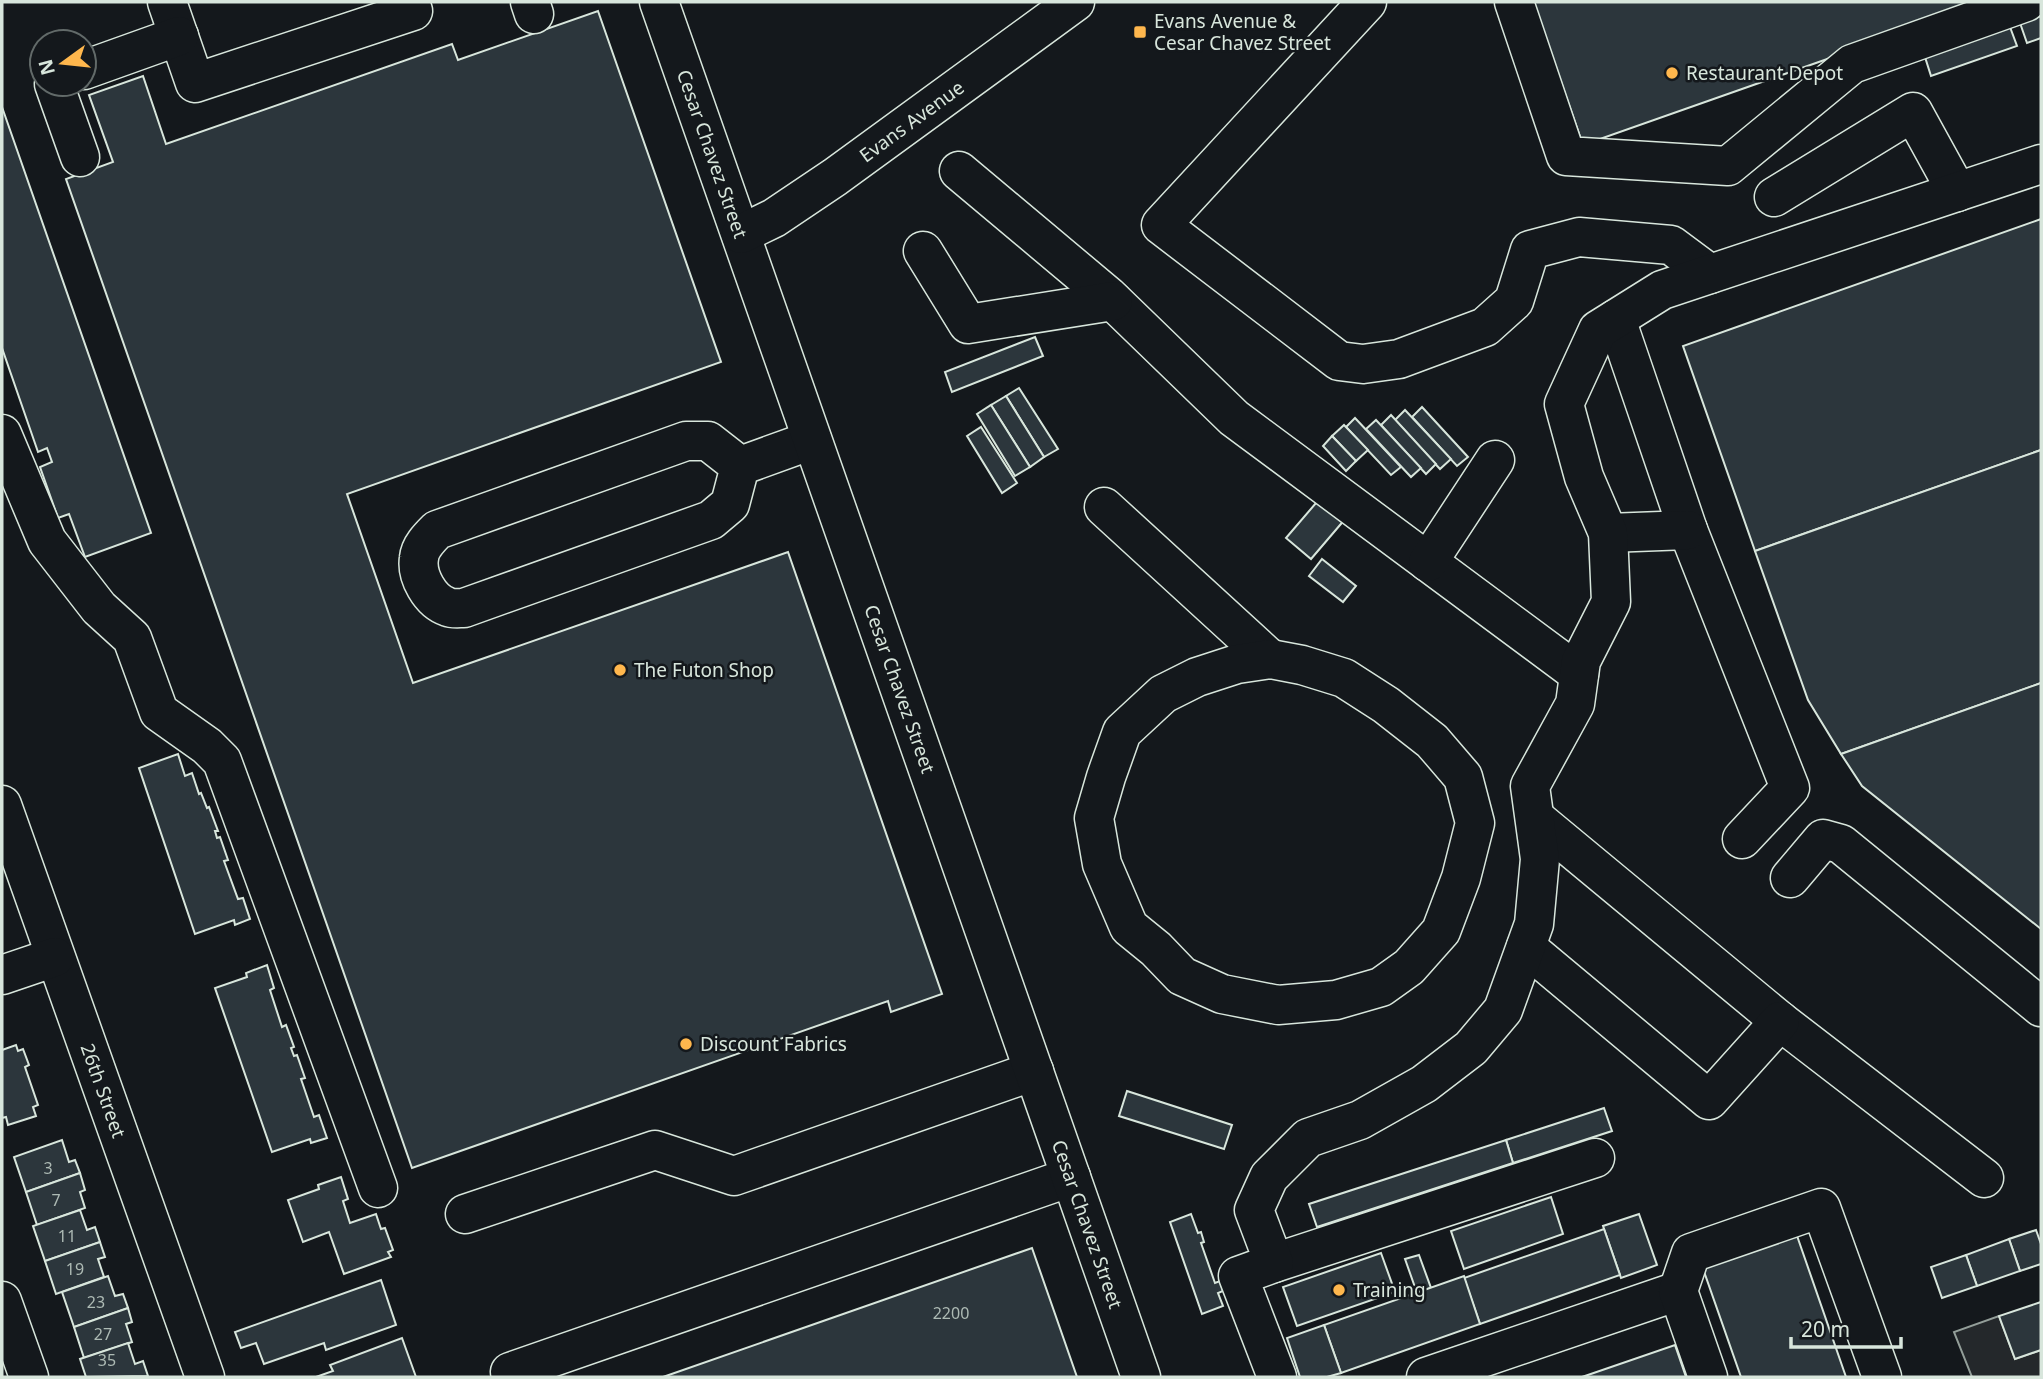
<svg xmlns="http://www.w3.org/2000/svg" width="2043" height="1379" font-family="'Noto Sans',sans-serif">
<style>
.parking{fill:#24282b;stroke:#939e99;stroke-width:2}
.building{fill:#2c363c;stroke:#d8e6dc;stroke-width:2}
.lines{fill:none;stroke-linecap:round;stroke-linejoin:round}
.minor-casing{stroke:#d8e6dc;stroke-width:41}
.major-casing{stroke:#d8e6dc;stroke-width:41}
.minor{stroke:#14181c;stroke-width:38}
.major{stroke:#14181c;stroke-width:38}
.poi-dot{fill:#ffb74d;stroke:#14181c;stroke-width:2.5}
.labels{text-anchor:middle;stroke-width:5;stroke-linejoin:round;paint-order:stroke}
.number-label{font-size:16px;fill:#adbab4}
.poi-label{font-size:19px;fill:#d8e6dc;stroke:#14181c;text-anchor:start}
.street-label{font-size:19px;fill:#d8e6dc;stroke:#14181c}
</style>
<rect width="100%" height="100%" fill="#14181c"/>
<path class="parking" d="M1999,1316L2015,1359L2041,1350V1377H1972L1954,1332Z"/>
<g class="building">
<path d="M1533,2H1989L1583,145Z"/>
<path d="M598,11L721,362L347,494L413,683L788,552L942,994L891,1012L888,1001L412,1168L66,179L113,162L89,95L143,76L166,144L452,44L458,60Z"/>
<path d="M2041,16V38L2027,43L2020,23Z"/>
<path d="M2010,27L2017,46L1931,76L1925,57Z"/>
<path d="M2,107L151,533L85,557L69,514L58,518L40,467L52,462L47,448L38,452L2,348Z"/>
<path d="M2041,219V450L1755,551L1683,346Z"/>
<path d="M1035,337L1043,356L952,392L945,372Z"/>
<path d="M1019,388L1058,449L1044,457L1006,396Z"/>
<path d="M1006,396L1044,457L1030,467L991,405Z"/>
<path d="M991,405L1030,467L1015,476L977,414Z"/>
<path d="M1422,407L1468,457L1457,466L1412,417Z"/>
<path d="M1405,410L1451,459L1440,469L1395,420Z"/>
<path d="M1391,415L1436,464L1426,474L1381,425Z"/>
<path d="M1355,418L1401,467L1391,475L1346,427Z"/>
<path d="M1376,420L1421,468L1411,477L1366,429Z"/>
<path d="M1344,425L1368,450L1356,461L1332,436Z"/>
<path d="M981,427L1017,483L1002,493L967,436Z"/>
<path d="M1332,436L1356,461L1346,471L1323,446Z"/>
<path d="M2041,450V683L1841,754L1808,700L1755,551Z"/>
<path d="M1322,496L1346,518L1311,559L1286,538Z"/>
<path d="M1322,559L1356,586L1343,602L1309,576Z"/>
<path d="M2041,683V929L1862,786L1841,754Z"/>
<path d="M178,754L185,776L192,773L199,794L201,793L207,808L209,807L218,831H215L217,838L220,837L228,860L224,861L238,899L243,898L250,919L235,925L234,920L195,934L139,768Z"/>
<path d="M267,965L274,988L270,990L282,1027L286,1025L294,1047L291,1048L294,1056L297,1055L305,1078L301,1079L314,1117L319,1115L327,1138L311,1143L310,1139L272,1152L215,988L247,977L246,973Z"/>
<path d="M16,1045L18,1051L23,1049L29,1065L25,1067L38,1105L33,1107L36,1116L8,1125L6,1117L2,1118V1050Z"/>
<path d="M1127,1091L1232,1125L1224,1149L1119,1116Z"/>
<path d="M1604,1108L1612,1131L1513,1163L1506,1140Z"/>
<path d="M62,1140L69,1162L75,1160L80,1173L26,1192L14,1157Z"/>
<path d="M1506,1140L1513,1163L1317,1227L1309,1204Z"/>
<path d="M80,1173L85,1190L80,1192L85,1208L37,1225L26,1192Z"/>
<path d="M341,1177L348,1199L343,1201L350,1223L376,1214L381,1229L385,1228L393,1250L388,1252L391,1257L344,1274L329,1232L303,1242L288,1200L319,1189L318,1185Z"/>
<path d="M1551,1197L1563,1234L1464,1269L1451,1231Z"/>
<path d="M80,1210L87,1230L95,1227L100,1242L45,1261L33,1226Z"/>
<path d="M1191,1214L1198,1233L1201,1232L1204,1242L1201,1243L1215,1283L1220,1281L1223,1291L1218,1293L1223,1306L1202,1314L1170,1222Z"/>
<path d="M1639,1214L1657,1265L1621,1278L1603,1226Z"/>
<path d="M1604,1229L1620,1275L1480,1324L1464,1278Z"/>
<path d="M1795,1230L1846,1377H1741L1701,1263Z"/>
<path d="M2036,1230L2041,1244V1264L2020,1271L2009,1239Z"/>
<path d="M2009,1239L2020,1271L1977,1286L1966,1255Z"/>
<path d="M100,1242L105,1257L98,1259L104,1277L56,1294L45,1261Z"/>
<path d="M1032,1248L1077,1377H663Z"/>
<path d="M1381,1253L1395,1292L1297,1326L1283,1287Z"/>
<path d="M1419,1255L1431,1288L1417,1293L1405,1259Z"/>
<path d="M1966,1255L1977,1286L1942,1298L1931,1267Z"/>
<path d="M108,1276L115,1296L123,1294L128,1308L74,1327L62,1292Z"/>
<path d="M1464,1276L1480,1324L1341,1373L1324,1325Z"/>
<path d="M381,1280L396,1325L326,1350L324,1343L264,1364L256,1343L241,1348L235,1332Z"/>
<path d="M2041,1302V1350L2015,1359L1999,1316Z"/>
<path d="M128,1308L132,1322L126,1324L132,1342L84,1358L74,1327Z"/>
<path d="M1324,1325L1341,1373L1327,1377H1300L1287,1338Z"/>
<path d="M402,1338L416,1377H316L333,1371L330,1365Z"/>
<path d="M128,1343L135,1364L143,1361L148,1376L86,1377L80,1359Z"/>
<path d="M1675,1345L1686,1377H1582Z"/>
</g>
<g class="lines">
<defs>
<g id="minor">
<path d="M167,2L195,83L413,11L410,2"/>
<path d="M530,2L534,14"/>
<path d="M1367,2L1161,225L1339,361L1363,364L1399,359L1485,327L1514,301L1530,250L1579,237L1671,245L1710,274"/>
<path d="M1514,2L1566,156L1728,166L1852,64L2026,2"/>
<path d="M84,70L179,36"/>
<path d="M54,84L80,157"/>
<path d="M959,171L1108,296L1234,418L1579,674"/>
<path d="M1774,197L1913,112L1957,192"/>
<path d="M923,251L968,324L1113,301"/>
<path d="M1616,319L1688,530L1790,788L1742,839"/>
<path d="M2,434L47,541L99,608L132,638L159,712L207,746L222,761L378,1188"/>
<path d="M740,466L730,504L711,520L464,608C459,608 453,609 448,607C430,601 416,576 419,558C420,547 429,538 437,530L686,441H708L740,466L812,440"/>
<path d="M1104,507L1270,659"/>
<path d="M1608,533L1688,530"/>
<path d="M1428,562L1495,460"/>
<path d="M1270,659L1302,665L1344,678L1386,705L1432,741L1463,777L1475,823L1461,878L1441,931L1409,967L1381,987L1336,1000L1278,1005L1222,994L1182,976L1156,949L1129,927L1102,864L1094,818L1106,777L1122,732L1163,694L1197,677L1237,664Z"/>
<path id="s1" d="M2,805L205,1377"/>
<path d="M1535,818L1780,1021L1984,1178"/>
<path d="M1790,878L1823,839L1841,844L2041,1007"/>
<path d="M1526,947L1709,1100L1780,1021"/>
<path d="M2,975L55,957"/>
<path d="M465,1214L655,1150L734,1176L1034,1071"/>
<path d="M1274,1263L1595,1158"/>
<path d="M2,1301L29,1377"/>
<path d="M510,1372L1071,1177"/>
<path d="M1277,1377L1238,1276L1274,1263L1254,1210L1269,1177L1308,1138L1360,1120L1424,1084L1471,1048L1503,1010L1534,924L1540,859L1530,786L1575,704L1581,661L1611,602L1608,533L1584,477L1564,404L1598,330L1662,290L2041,164"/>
<path d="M1426,1377L1678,1291"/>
<path d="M1708,1377L1678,1291L1691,1253L1821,1208L1882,1377"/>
</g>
<g id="major">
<path id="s2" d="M659,2L1141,1377"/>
<path id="s3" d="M741,234L774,218L835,177L1075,2"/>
</g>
</defs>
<use href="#minor" class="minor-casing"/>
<use href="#major" class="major-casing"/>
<use href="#minor" class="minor"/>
<use href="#major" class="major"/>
</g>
<g class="poi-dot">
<rect x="1133" y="25" width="14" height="14" rx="3.5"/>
<circle cx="1672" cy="73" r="7"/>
<circle cx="620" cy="670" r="7"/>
<circle cx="686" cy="1044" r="7"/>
<circle cx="1339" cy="1290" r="7"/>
</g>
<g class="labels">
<g class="number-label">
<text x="48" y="1174">3</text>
<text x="56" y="1206">7</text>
<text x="67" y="1242">11</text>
<text x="75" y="1275">19</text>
<text x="96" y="1308">23</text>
<text x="951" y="1319">2200</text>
<text x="103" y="1340">27</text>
<text x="107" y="1366">35</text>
</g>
<g class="poi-label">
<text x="1154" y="28">Evans Avenue &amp;<tspan x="1154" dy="22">Cesar Chavez Street</tspan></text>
<text x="1686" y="80">Restaurant Depot</text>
<text x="634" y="677">The Futon Shop</text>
<text x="700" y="1051">Discount Fabrics</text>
<text x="1353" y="1297">Training</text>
</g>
<g class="street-label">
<text dy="7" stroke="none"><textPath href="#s3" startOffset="205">Evans Avenue</textPath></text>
<text dy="7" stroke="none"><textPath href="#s2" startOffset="161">Cesar Chavez Street</textPath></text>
<text dy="7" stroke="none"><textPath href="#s2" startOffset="728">Cesar Chavez Street</textPath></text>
<text dy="7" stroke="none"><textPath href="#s1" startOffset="303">26th Street</textPath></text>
<text dy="7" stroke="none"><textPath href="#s2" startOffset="1295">Cesar Chavez Street</textPath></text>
</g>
</g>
<rect width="2043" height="1379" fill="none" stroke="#d8e6dc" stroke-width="7"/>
<g transform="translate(63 63) rotate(255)"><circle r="33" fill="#14181c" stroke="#626a69" stroke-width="2"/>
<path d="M0-5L12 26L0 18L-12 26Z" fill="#ffb74d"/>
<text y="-10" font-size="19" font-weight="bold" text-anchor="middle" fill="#d8e6dc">N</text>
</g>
<path d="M1791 1337v10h110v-10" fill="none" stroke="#d8e6dc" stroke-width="3.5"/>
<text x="1801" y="1337" font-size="21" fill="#d8e6dc" stroke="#14181c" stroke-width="5" paint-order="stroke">20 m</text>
</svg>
